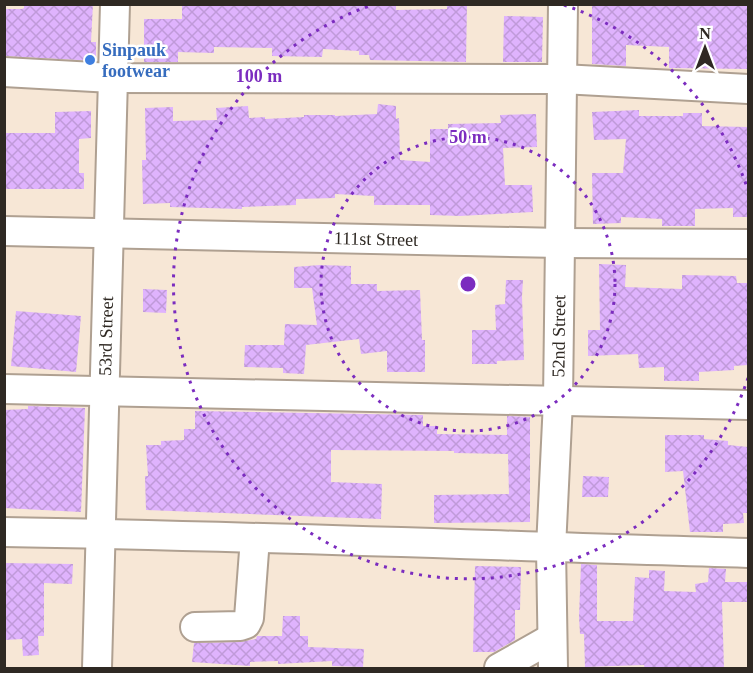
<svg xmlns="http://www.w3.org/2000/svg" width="753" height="673" font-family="Georgia,serif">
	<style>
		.building { fill: url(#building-cross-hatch) }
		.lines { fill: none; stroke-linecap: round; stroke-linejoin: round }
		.minor-casing { stroke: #afa091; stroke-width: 32 }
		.minor { stroke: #fff; stroke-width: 28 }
		.ring { fill: none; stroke: #7b2cbf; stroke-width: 3; stroke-dasharray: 3 6 }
		.shop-dot { fill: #3f7fe0; stroke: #fff; stroke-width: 2 }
		.labels { text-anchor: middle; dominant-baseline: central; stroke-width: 5; stroke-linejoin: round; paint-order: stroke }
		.shop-label { font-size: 18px; font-weight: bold; fill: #366cbe; stroke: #fff; text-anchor: start }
		.street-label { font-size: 18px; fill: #2f2923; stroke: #fff }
		.centre { fill: #7b2cbf; stroke: #fff; stroke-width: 3 }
		.ring-label { font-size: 18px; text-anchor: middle; font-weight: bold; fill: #7b2cbf; stroke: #fff; stroke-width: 5; stroke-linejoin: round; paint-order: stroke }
	</style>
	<defs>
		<pattern id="building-cross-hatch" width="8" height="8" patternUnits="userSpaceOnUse" patternTransform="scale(1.5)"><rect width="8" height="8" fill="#dfb3fd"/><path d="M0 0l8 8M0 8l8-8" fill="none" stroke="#c09ad9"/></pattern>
	</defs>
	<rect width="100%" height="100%" fill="#f7e7d6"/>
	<g class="building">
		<polygon points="24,4 93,4 91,42 96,42 96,61 5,56 6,9 22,9 24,8"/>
		<polygon points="182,4 396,4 396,10 447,9 447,4 467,4 466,62 370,60 369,55 359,55 359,51 323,49 322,57 272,56 272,48 214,47 214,53 178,52 178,62 144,62 144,19 182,19"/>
		<polygon points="592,4 748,4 748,69 669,68 669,47 626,45 626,66 592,64"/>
		<polygon points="504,16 543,17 542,62 503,62"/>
		<polygon points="378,104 396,106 396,119 399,118 400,160 430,162 430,129 448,129 448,124 501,123 500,115 536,114 537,147 503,148 505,185 532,185 533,212 460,216 430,215 430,205 374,205 374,196 335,194 335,198 296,199 296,205 242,207 242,209 170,207 170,203 143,204 142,160 146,160 145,108 173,107 173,121 217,120 216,108 248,106 249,118 265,117 265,119 304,117 304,115 335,115 335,116 377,114"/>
		<polygon points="639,110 639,116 683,116 683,113 702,113 702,126 748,127 748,217 733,217 733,208 695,209 695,226 662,226 662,219 621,217 621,223 593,224 592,173 623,173 626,139 594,140 592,112"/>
		<polygon points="91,111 91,138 79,139 79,173 84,173 84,189 4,189 4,133 55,133 55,112"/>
		<polygon points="599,264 626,265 625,287 682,289 682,275 736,276 737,283 748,283 748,365 734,366 734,370 699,372 699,381 664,381 664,367 639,368 638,354 588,356 588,330 600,330"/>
		<polygon points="320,265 351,266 351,284 377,284 377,291 420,290 422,340 425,340 425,372 387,372 387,351 361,354 359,339 306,345 304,374 283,373 283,368 244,367 245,345 284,345 285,324 317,325 312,288 294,288 294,267"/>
		<polygon points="506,280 523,280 522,296 524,360 497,361 497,364 472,364 472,330 496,330 495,305 505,304"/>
		<polygon points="143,289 167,290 166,313 143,312"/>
		<polygon points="16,311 81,316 76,372 11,366"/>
		<polygon points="28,406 85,408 81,512 4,508 4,410 28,409"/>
		<polygon points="195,411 423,415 423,426 437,426 437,434 507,435 507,416 530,417 530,522 434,523 434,495 509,494 508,454 454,453 454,451 331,450 331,482 382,484 381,519 146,510 145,476 148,476 146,445 161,445 161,441 184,440 184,429 195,429"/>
		<polygon points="665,435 704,435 704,439 728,441 728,445 748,447 748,513 743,513 744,523 723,524 723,532 690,532 683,471 665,472"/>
		<polygon points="583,476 609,477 608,497 582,497"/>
		<polygon points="4,563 73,564 72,584 44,583 44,636 38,636 39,655 23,656 22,639 5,640"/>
		<polygon points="581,564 597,565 597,621 633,621 635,577 649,578 649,570 665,571 664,591 696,592 695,584 708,582 709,568 726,569 725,582 748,582 748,602 722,602 724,669 645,669 644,665 585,667 584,634 580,634 579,617"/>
		<polygon points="475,566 521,567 520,610 515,610 515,640 494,652 473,652"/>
		<polygon points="283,616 300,616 300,636 308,636 308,647 364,649 363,667 332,666 332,661 278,664 278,661 250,662 250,666 192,662 194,643 240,642 256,639 257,636 282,636"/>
	</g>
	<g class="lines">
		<defs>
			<g id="minor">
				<polyline points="4,72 112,78 562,79 748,89"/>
				<path id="s1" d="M4 231 560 243 748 244"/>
				<polyline points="4,389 748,405"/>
				<path d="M4 532C253 536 500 546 748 553"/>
				<polyline points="195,627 240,626 246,624 249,618 255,538"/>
				<path id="s2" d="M97 668 115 4"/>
				<polyline points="499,668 552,638"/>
				<path id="s3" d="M553 668 551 548 558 401 563 4"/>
			</g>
		</defs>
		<use href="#minor" class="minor-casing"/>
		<use href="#minor" class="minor"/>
	</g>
	<g class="ring">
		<circle cx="468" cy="284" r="147"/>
		<path d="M748 378A295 295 0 1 1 372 5M564 5A295 295 0 0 1 748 190"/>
	</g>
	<circle class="shop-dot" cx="90" cy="60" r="6"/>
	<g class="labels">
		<g class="shop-label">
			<text x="102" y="50">Sinpauk<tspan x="102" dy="21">footwear</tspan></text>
		</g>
		<g class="street-label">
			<text stroke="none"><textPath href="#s1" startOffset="372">111st Street</textPath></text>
			<text stroke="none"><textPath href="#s2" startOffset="332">53rd Street</textPath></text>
			<text stroke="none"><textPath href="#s3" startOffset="332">52nd Street</textPath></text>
		</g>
	</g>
	<circle cx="468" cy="284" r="9" class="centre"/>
	<g class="ring-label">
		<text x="259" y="82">100 m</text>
		<text x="468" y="143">50 m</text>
	</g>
	<rect width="753" height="673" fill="none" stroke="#2f2923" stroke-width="12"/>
	<g transform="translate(705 48)" stroke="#ffffff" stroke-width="4.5" paint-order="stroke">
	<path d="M0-4.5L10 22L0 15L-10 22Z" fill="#2f2923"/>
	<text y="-9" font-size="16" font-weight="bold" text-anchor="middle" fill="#2f2923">N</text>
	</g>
</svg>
